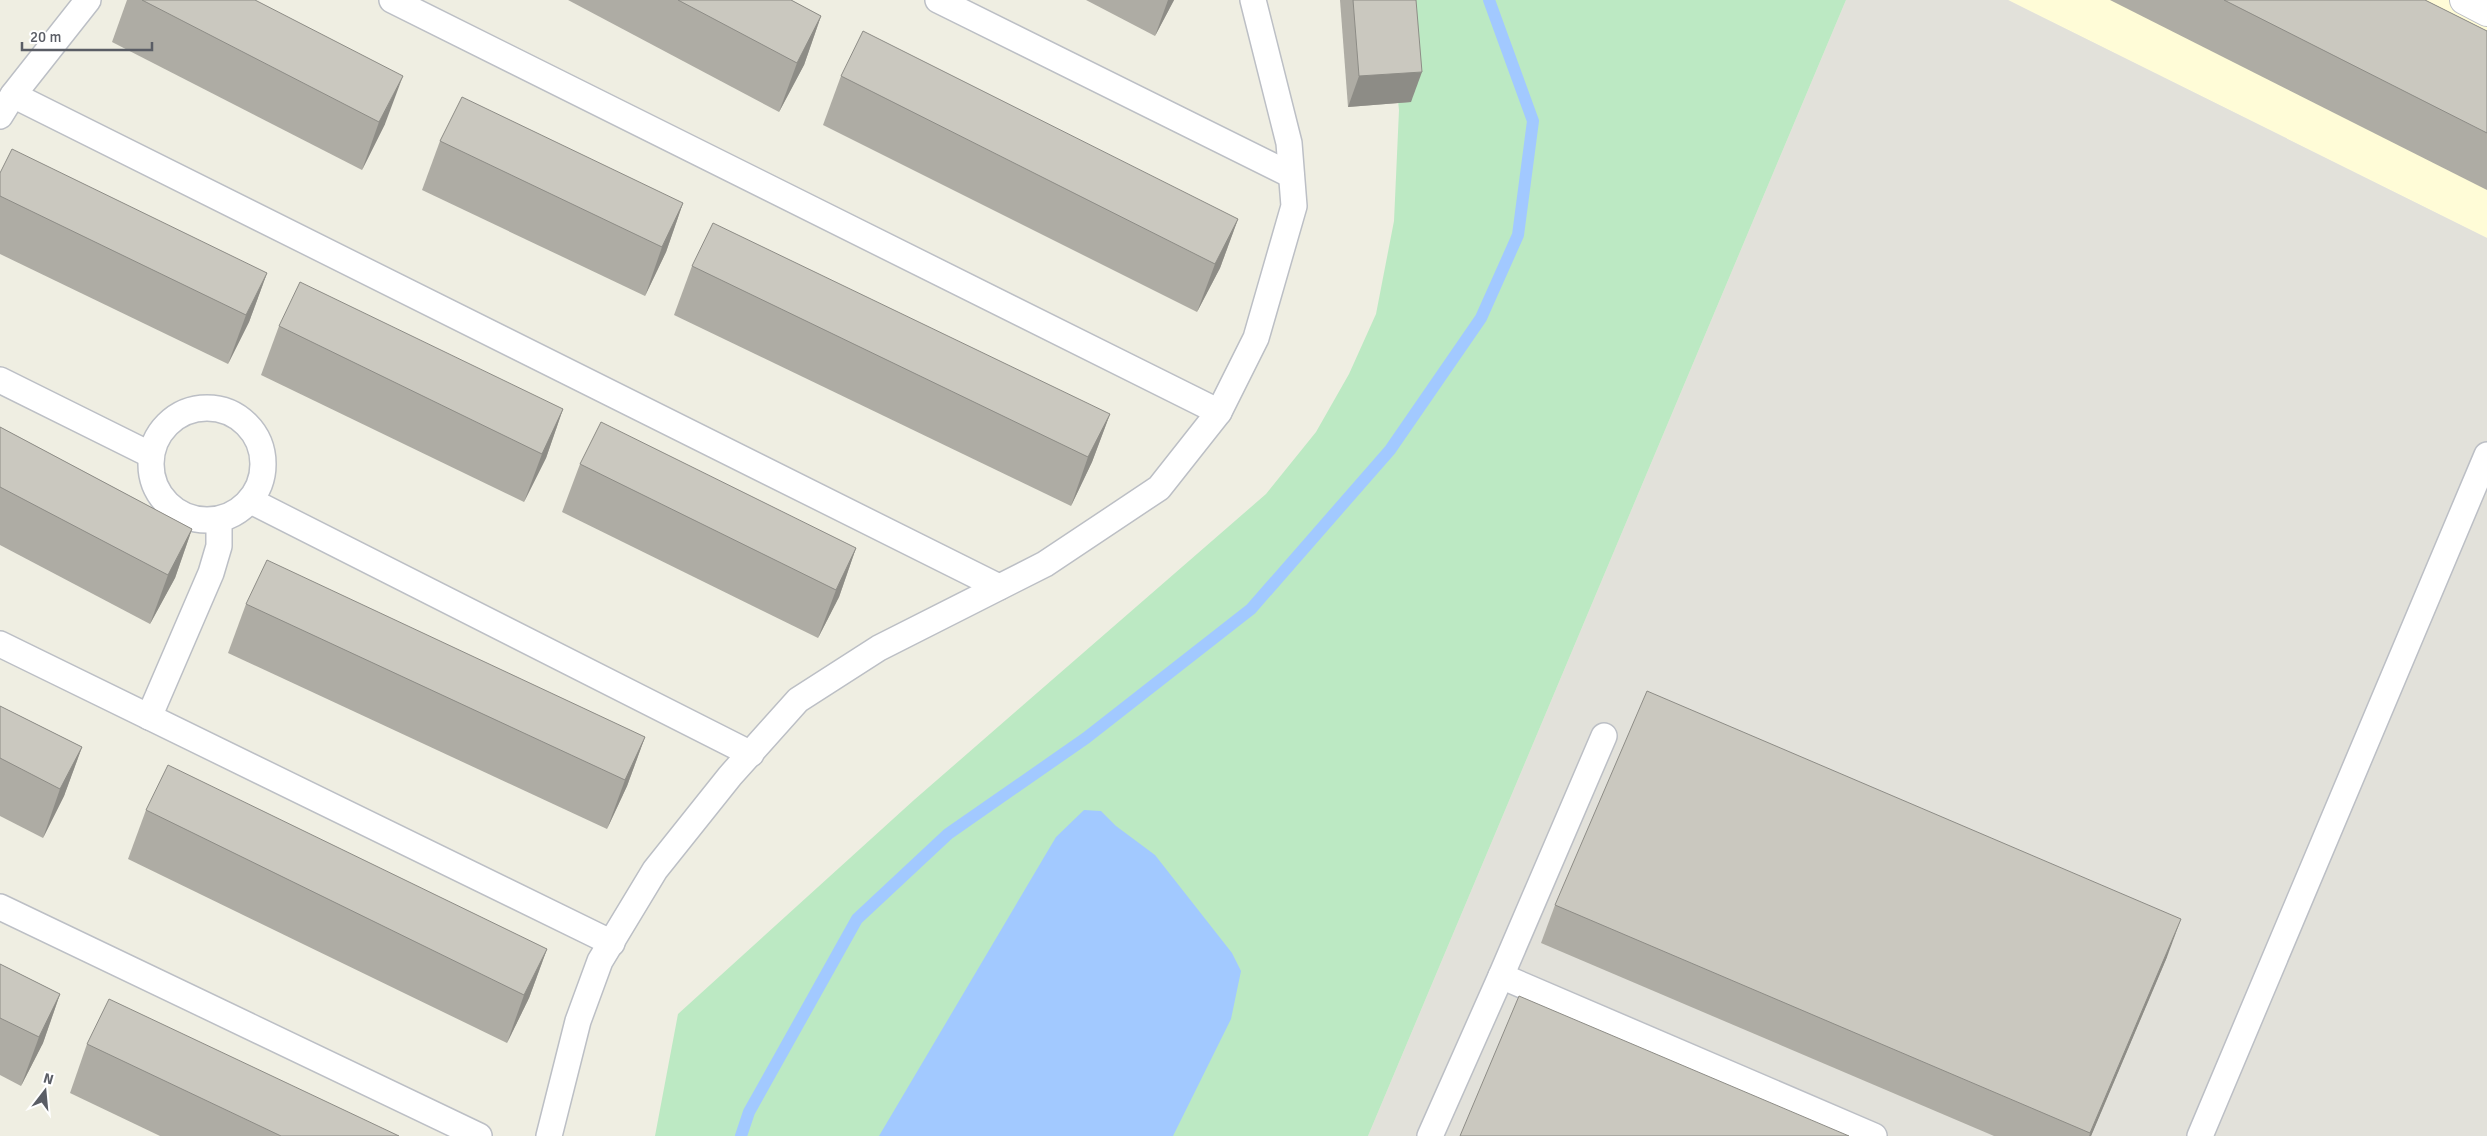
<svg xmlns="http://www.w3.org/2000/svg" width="2487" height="1136" font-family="Signika,sans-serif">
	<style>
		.commercial { fill: #fffcd7 }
		.industrial { fill: #e2e1da }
		.green { fill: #bce9c3 }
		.water { fill: #a2c9ff }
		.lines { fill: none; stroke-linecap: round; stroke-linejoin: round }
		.stream { stroke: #a2c9ff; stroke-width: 12 }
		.service-casing { stroke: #bcbfc5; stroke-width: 28 }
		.minor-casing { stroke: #bcbfc5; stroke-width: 30 }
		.service { stroke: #fff; stroke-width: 25 }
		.minor { stroke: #fff; stroke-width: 28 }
		.wall { fill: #aeaca4 }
		.shaded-wall { fill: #8d8c86 }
		.building { fill: #cac8bf; stroke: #8d8c86 }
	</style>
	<rect width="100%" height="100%" fill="#efeee2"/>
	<polygon class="commercial" points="2008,0 2487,0 2487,238"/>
	<polygon class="industrial" points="1846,0 2008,0 2487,238 2487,1136 1368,1136"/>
	<polygon class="green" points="1387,0 1846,0 1368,1136 655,1136 678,1014 914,800 1266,494 1316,432 1349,374 1376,314 1394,221 1399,110"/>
	<polygon class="water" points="1084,810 1101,811 1116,826 1155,855 1232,953 1241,971 1231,1019 1173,1136 879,1136 1056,837"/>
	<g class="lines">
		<polyline class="stream" points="741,1136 749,1112 857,919 948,834 1086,738 1251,609 1390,450 1481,318 1518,235 1533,121 1489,0"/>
		<defs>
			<g id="service">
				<polyline points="392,0 1219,412"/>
				<polyline points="938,0 1291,175"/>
				<polyline points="13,95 999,587"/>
				<polyline points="0,116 13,95 88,0"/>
				<polyline points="0,380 151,455"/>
				<circle cx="207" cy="464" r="56"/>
				<polyline points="251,501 751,754"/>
				<polyline points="0,644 612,943"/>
				<polyline points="149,717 211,573 219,546 219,520"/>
				<polyline points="0,907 479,1136"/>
				<polyline points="1501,976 1874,1136"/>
				<polyline points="549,1136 578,1021 600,961 655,870 730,776 798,700 879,648 1045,564 1159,488 1219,412 1256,338 1294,206 1289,143 1253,0"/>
				<polyline points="1430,1136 1501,976 1604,736"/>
				<polyline points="2200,1136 2487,455"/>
			</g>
			<polyline id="minor" points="2464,0 2487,12"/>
		</defs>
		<use href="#service" class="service-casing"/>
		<use href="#minor" class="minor-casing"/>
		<use href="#service" class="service"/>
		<use href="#minor" class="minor"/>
	</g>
	<g class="wall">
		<polygon points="127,0 255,0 385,124 362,170 112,42"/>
		<polygon points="568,0 791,0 821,16 804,65 779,112"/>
		<polygon points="1086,0 1174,0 1155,36"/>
		<polygon points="1340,0 1416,0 1411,102 1348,107"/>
		<polygon points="2110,0 2425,0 2487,31 2487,190"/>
		<polygon points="841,76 1238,219 1220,268 1197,312 823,125"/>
		<polygon points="440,141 683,203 666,252 645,296 422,190"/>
		<polygon points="0,173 267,273 249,322 228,364 0,254"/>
		<polygon points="692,266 1110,414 1092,462 1071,506 674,315"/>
		<polygon points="279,326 563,409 546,458 524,502 261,375"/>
		<polygon points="0,427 192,529 175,578 150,624 0,545"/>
		<polygon points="580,464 856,548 839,597 818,638 562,512"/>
		<polygon points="246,604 645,737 627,786 607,829 228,653"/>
		<polygon points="0,706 82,747 64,796 43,838 0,816"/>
		<polygon points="146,810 547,949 529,998 507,1043 128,859"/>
		<polygon points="1555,905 2167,957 2091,1136 1994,1136 1541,943"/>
		<polygon points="0,964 60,994 43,1043 21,1086 0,1075"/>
		<polygon points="87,1044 399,1136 160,1136 70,1093"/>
	</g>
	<g class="shaded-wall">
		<polygon points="1168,0 1174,0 1155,36"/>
		<polygon points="821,16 804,65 779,112 797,63"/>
		<polygon points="1422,72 1411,102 1348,107 1359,76"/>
		<polygon points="403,76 385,124 362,170 379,122"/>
		<polygon points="683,203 666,252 645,296 662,247"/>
		<polygon points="1238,219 1220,268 1197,312 1215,264"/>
		<polygon points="267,273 249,322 228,364 246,315"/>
		<polygon points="563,409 546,458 524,502 542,454"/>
		<polygon points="1110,414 1092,462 1071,506 1088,457"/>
		<polygon points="192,529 175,578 150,624 168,575"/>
		<polygon points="856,548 839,597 818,638 836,590"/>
		<polygon points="645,737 627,786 607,829 625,780"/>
		<polygon points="82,747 64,796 43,838 60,789"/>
		<polygon points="2181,919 2167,957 2091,1136 2089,1136"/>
		<polygon points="547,949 529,998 507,1043 524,995"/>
		<polygon points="60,994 43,1043 21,1086 39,1037"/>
	</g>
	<g class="building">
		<polygon points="142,0 255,0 403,76 379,122"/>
		<polygon points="678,0 791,0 821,16 797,63"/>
		<polygon points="1353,0 1416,0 1422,72 1359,76"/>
		<polygon points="2224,0 2425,0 2487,31 2487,133"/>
		<polygon points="863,31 1238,219 1215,264 841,76"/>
		<polygon points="462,97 683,203 662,247 440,141"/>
		<polygon points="12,149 267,273 246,315 0,196 0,173"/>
		<polygon points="713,223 1110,414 1088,457 692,266"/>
		<polygon points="300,282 563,409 542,454 279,326"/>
		<polygon points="601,422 856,548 836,590 580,464"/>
		<polygon points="0,427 192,529 168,575 0,487"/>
		<polygon points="267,560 645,737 625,780 246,604"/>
		<polygon points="1647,691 2181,919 2090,1133 1555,905"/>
		<polygon points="0,706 82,747 60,789 0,758"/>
		<polygon points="168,765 547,949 524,995 146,810"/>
		<polygon points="0,964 60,994 39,1037 0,1018"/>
		<polygon points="1519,996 1849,1136 1460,1136"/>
		<polygon points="109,999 399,1136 281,1136 87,1044"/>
	</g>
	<g transform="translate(45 1091) rotate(16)" stroke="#ffffff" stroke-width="4" paint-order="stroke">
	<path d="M0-4L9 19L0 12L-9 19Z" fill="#5a5d65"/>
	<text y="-8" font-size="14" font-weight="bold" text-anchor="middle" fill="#5a5d65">N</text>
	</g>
	<path d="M22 42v8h130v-8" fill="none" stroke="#5a5d65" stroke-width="2.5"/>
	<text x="30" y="42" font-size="15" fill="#5a5d65" stroke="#ffffff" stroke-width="4" paint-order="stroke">20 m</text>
</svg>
